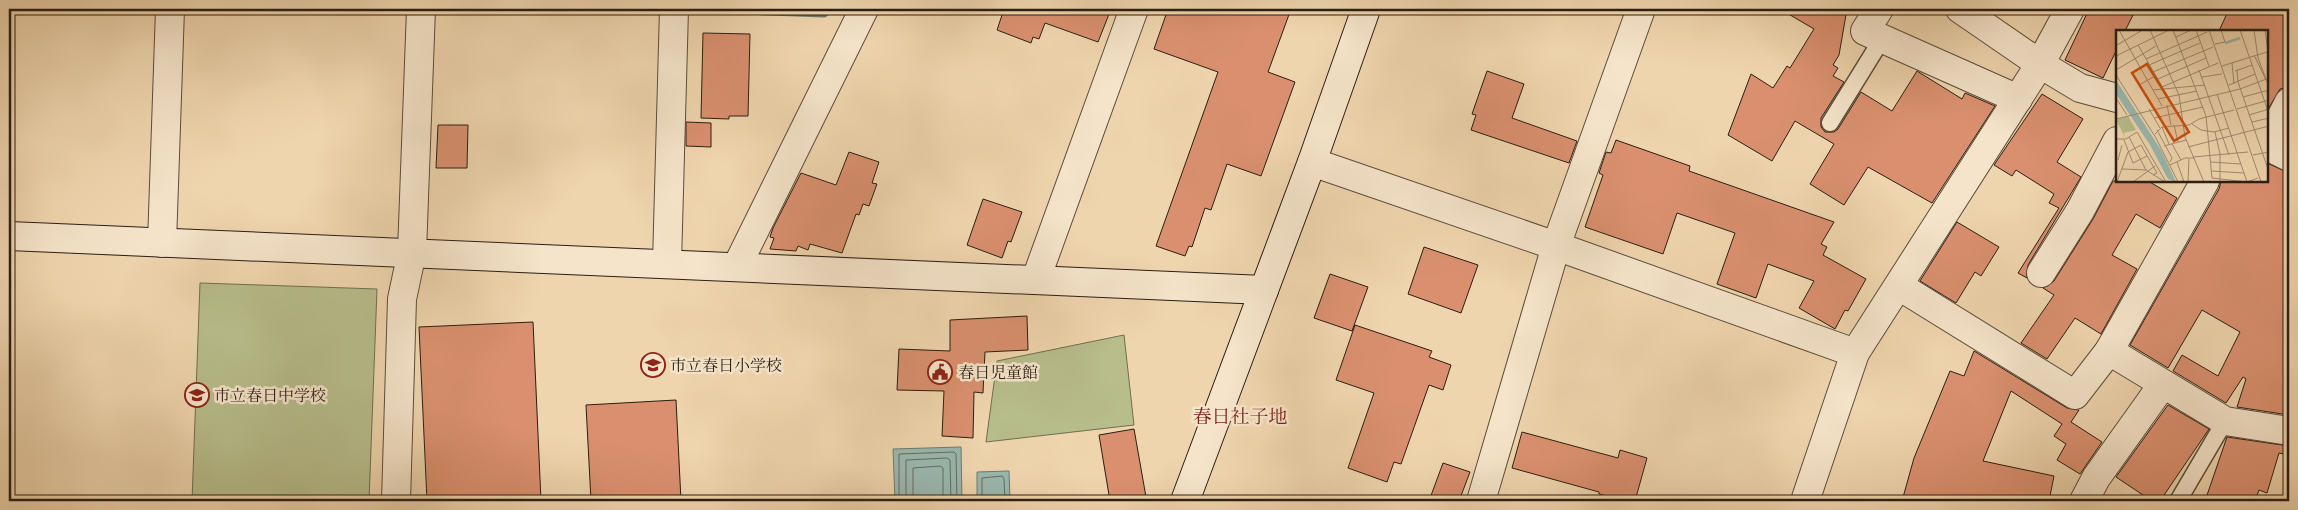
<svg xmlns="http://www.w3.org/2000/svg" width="2298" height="510" font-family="'EB Garamond','Noto Serif JP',serif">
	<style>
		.green { fill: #b7bd8b; stroke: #706e50 }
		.water { fill: #9ab8af; stroke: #6d7a71 }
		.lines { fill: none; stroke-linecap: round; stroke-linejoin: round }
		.shore { stroke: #626b62; stroke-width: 1 }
		.stream { stroke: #6d7a71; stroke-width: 9 }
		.building { fill: #da906f; stroke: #2a1e15 }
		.lane-casing { stroke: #5b4c3b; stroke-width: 19 }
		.street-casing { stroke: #5b4c3b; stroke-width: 30 }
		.secondary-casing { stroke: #2a1e15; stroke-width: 30 }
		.lane { stroke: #f5e4ca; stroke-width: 16 }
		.street { stroke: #f5e4ca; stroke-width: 28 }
		.secondary { stroke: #f5e4ca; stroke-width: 28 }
		.labels { text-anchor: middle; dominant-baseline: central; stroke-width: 5; stroke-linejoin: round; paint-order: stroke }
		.poi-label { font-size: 16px; fill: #2a1e15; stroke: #f5e4ca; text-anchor: start }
		.quarter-label { font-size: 19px; fill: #7a1f14; stroke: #f5e4ca }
		.inset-river { fill: none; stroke: #9ab8af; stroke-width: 2.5 }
		.inset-road { fill: none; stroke: #a08c71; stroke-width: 1 }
		.view { fill: #cc500d; fill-opacity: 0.15; stroke: #cc500d; stroke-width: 2.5 }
		.inset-edge { fill: none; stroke: #2a1e15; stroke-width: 2.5 }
	</style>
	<rect width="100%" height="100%" fill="#efd5ae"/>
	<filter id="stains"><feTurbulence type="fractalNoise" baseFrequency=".004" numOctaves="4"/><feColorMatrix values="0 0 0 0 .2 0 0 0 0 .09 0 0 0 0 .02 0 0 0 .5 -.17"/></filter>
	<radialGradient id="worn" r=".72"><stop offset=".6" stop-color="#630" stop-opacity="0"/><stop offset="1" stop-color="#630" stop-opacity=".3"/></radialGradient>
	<g class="green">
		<polygon points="200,283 377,289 369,501 192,501"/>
		<polygon points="1124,335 1134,425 986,442 997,361"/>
	</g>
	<g class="water">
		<polygon points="961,447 962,501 895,501 893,449"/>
		<polygon points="1009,471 1010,501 977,501 977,472"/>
	</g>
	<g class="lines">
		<g class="shore">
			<polyline points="899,501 899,454 954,452 956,454 957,501"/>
			<polyline points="906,501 906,460 947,458 950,460 951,501"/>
			<polyline points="913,501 913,468 940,466 943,468 943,501"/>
			<polyline points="982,501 982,478 1002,476 1004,479 1005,501"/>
		</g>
		<polyline class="stream" points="716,9 824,13"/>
	</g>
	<g class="building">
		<polygon points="1004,9 1111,9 1098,42 1045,23 1039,39 1033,37 1031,43 997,30"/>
		<polygon points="1168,9 1291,9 1268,72 1295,82 1261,176 1227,164 1211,210 1205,208 1192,247 1189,246 1185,256 1156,246 1218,72 1154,49"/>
		<polygon points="1780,9 1847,9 1839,55 1833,65 1838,68 1833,76 1844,82 1821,118 1821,127 1825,132 1834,132 1838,129 1861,92 1892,111 1917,71 1962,99 1965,93 1995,106 1932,203 1868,167 1844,205 1810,184 1834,144 1795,121 1772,161 1728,135 1751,74 1773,88 1787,66 1790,68 1814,29"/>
		<polygon points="2089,9 2136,9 2125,31 2117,31 2117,49 2103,78 2065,60"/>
		<polygon points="2229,9 2289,9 2289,87 2280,89 2267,111 2267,31 2219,31"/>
		<polygon points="703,33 750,34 748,116 729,116 729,119 701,118"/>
		<polygon points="1487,71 1524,84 1512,118 1577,141 1569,163 1471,130 1476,115 1472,114"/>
		<polygon points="2042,94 2083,119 2057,162 2081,177 2028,265 2027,278 2018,273 2059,208 2049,203 2054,194 2016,170 2012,176 1994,165"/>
		<polygon points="686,122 711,123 711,147 686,146"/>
		<polygon points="438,125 468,125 467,168 436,168"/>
		<polygon points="1616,140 1690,166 1689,171 1834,222 1821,244 1827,247 1823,255 1866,279 1848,311 1845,310 1835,329 1799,308 1814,281 1768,264 1756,298 1717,284 1735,233 1677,213 1663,254 1585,227 1603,175 1599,173 1606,152 1611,153"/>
		<polygon points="849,152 879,162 872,183 877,184 869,206 863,204 859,215 856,214 842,253 810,244 808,250 798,246 796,251 770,249 774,238 770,237 773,228 801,173 836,185"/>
		<polygon points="2267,163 2289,173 2289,415 2237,407 2246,379 2243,377 2226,403 2173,371 2182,355 2218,376 2240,332 2202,310 2168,368 2130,345 2219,189 2221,181 2267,181"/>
		<polygon points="2113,181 2148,181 2177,198 2160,228 2136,214 2112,255 2137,269 2101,334 2075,318 2047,359 2021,343 2054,295 2043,288 2054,281 2093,219"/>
		<polygon points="983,199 1022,212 1011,242 1008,241 1002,258 967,245"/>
		<polygon points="1957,222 1999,247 1981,276 1975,272 1956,303 1920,281"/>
		<polygon points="1424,247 1478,265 1461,313 1408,294"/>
		<polygon points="1330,274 1368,287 1352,331 1314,318"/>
		<polygon points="1027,316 1028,350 985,352 983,393 974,392 973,438 942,436 944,391 897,390 899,349 950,351 950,320"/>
		<polygon points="533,322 541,501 427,501 419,327"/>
		<polygon points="1355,325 1432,351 1429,357 1451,365 1443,390 1429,385 1401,464 1394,462 1387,482 1348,468 1374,393 1336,380"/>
		<polygon points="1974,351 2067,408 2079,410 2071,422 2102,442 2080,474 2057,460 2066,444 2054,436 2062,424 2011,391 1983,461 2054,476 2049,501 1902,501 1914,458 1950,371 1964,376"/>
		<polygon points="676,400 681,501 591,501 586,405"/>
		<polygon points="2168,405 2209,429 2160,501 2152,501 2116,477"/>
		<polygon points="1134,429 1146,497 1110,501 1099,435"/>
		<polygon points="1522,432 1618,458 1620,450 1647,458 1635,501 1623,501 1599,494 1599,492 1512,468"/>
		<polygon points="2227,437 2289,446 2289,455 2279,453 2267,493 2259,490 2255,501 2205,501"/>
		<polygon points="1443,463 1470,472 1459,501 1429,501"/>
	</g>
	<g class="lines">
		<defs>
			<g id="lane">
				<polyline points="1830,123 1882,39"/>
				<polyline points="2178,501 2225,421"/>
			</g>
			<g id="street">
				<polyline points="1879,9 1865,31 2018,99"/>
				<polyline points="1960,9 2040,64 2080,88 2117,98"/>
				<polyline points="2267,145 2289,102"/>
				<polyline points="2267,146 2289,157"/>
				<polyline points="1312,162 1556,246 1855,353"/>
				<polyline points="162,243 170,9"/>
				<polyline points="667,263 674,9"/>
				<polyline points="737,266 864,9"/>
				<polyline points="2041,273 2080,211 2117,141"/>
				<polyline points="1036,279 1134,9"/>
				<polyline points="1899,286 2075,395 2109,351 2225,421 2289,431"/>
				<polyline points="2109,351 2205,181"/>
				<polyline points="396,501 402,299 412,252 421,9"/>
				<polyline points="1481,501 1556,246 1641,9"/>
				<polyline points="1805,501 1855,353 2040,64 2070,9"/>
				<polyline points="2084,501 2096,478 2163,384"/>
			</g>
			<g id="secondary">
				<polyline points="9,236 1264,290"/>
				<polyline points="1185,501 1312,162 1366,9"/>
			</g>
		</defs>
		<use href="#lane" class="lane-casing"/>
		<use href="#street" class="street-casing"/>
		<use href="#secondary" class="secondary-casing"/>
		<use href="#lane" class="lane"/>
		<use href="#street" class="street"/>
		<use href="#secondary" class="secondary"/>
	</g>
	<defs>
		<symbol id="school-ring" viewBox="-11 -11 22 22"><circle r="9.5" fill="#f5e4ca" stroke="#8f2418" stroke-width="1.5"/><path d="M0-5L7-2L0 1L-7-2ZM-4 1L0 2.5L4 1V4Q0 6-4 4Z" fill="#8f2418"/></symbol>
		<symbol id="civic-ring" viewBox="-11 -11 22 22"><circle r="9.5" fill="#f5e4ca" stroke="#8f2418" stroke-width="1.5"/><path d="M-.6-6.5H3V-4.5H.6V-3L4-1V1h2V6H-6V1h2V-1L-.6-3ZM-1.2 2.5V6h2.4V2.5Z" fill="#8f2418"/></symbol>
	</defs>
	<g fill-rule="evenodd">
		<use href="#school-ring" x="639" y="351" width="28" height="28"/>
		<use href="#civic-ring" x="926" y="358" width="28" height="28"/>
		<use href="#school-ring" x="183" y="381" width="28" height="28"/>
	</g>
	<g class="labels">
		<g class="poi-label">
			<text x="670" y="365">市立春日小学校</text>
			<text x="958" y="372">春日児童館</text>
			<text x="214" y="395">市立春日中学校</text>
		</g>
		<g class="quarter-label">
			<text x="1240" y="416">春日社子地</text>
		</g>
	</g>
	<g transform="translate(2116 30)">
		<rect width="152" height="152" fill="#efd5ae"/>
		<path d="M12 86 20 100 8 103 10 109 0 90Z" fill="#b7bd8b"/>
		<path d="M0 50 45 120 60 152 52 149 34 115 0 64Z" fill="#9ab8af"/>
		<path class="inset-river" d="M109 13 124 8"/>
		<path class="inset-road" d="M3 0 46 76M34 0 63 65 69 107 88 152M57 0 90 86 96 148 131 152 142 148M80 0 93 36M93 0 145 152M124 0 153 84M138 0 142 28 150 49M149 0 153 28M60 7 75 0M99 14 109 12 105 0M1 15 25 1M22 15 47 58M138 25 153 56M0 26 53 0M30 29 91 2M116 33 118 54M33 35 84 13M106 36 151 22M0 40 40 16M83 40 113 125M121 40 122 52 153 142M119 41 136 35M37 42 97 17M0 45 40 108 62 152M86 47 106 44M42 49 90 28M23 55 39 46M113 55 139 44M46 57 102 33M37 60 89 55M101 64 131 152M127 67 153 60M0 68 11 85M42 69 81 61M51 75 55 95M33 79 44 98M121 79 153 70M133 85 153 79M38 88 87 77M0 89 124 59 153 48M136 92 153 88M76 94 85 100 98 102 113 98M58 95 62 112M46 97 53 114M41 100 56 128 54 132M99 102 104 124V152M39 104 46 97 73 95 83 89 118 80M13 107 30 140M0 109H10L21 102 50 152M8 110 17 133 31 126M56 114 65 130M48 116 70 110M72 117 153 96M137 125 153 122M77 127 132 122M2 130 6 115M61 132 68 152M95 132 125 134M54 135 69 128H78M6 139 30 140 49 152M95 141 128 143M72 151 73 129M1 152 12 122 25 115 41 143 37 145M17 152 39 136M70 152H88"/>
		<path class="view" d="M31 34 73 102 58 111 16 43Z"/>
		<rect width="152" height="152" class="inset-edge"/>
	</g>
	<rect width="2298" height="510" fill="none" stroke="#efd5ae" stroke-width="30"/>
	<rect x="10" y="10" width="2278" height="490" fill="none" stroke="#2a1e15" stroke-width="2.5"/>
	<rect x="15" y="15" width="2268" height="480" fill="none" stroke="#2a1e15"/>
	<rect width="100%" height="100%" filter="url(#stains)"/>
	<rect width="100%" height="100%" fill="url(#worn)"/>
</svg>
